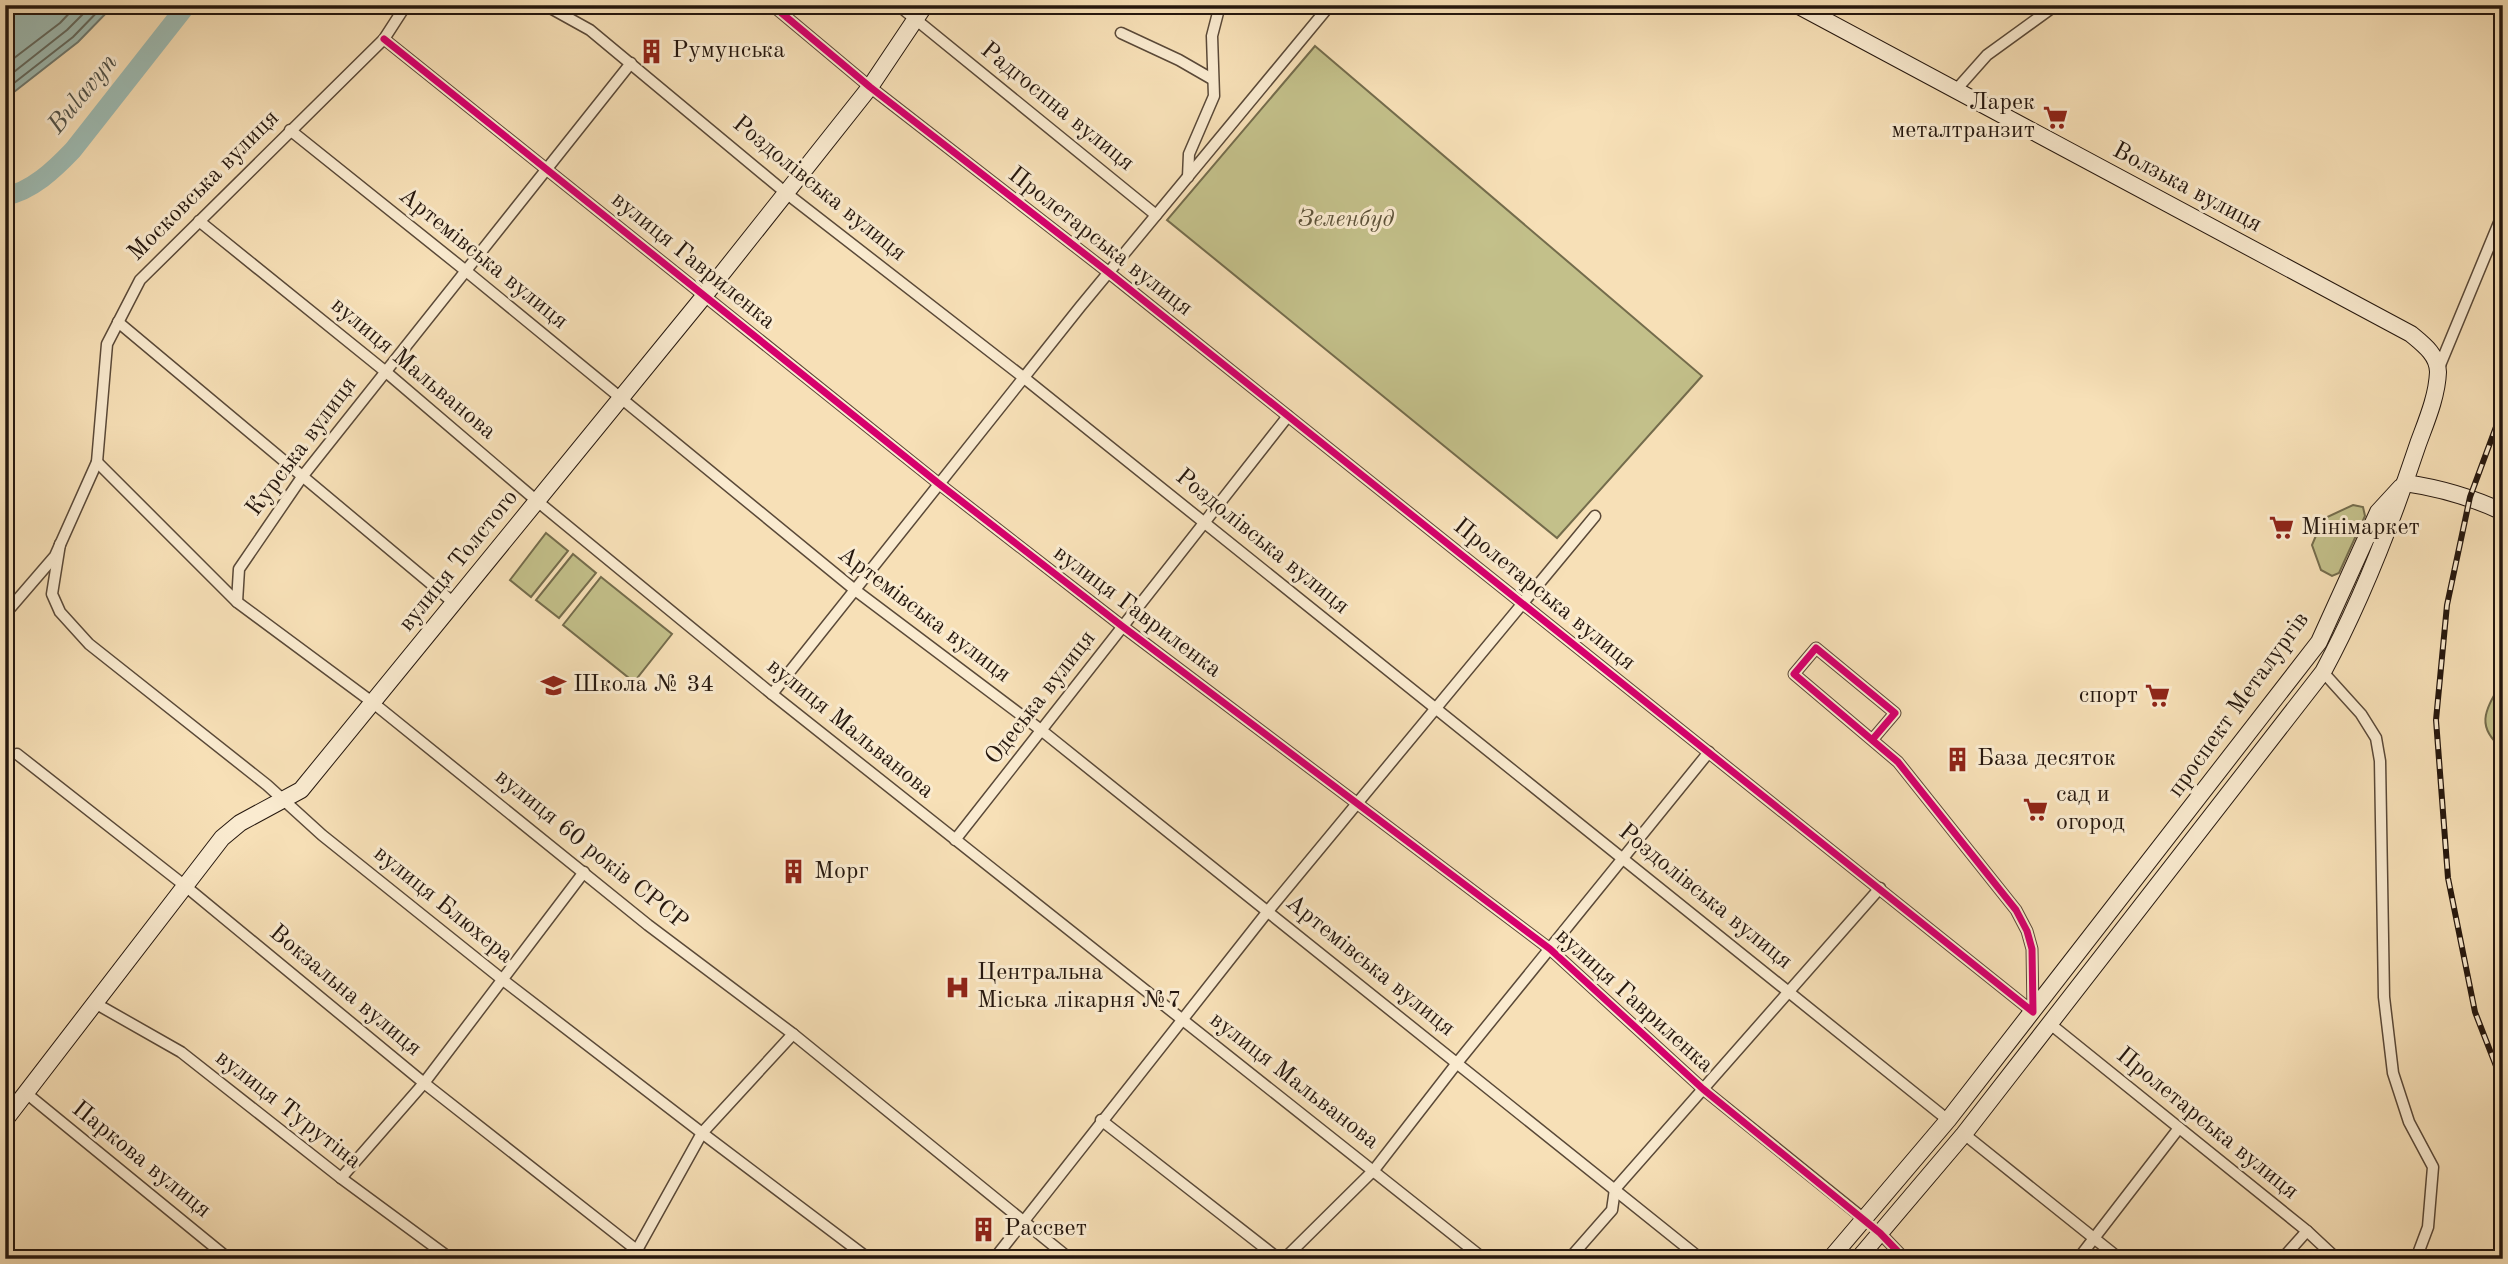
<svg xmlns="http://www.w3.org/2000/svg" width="2508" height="1264" font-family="'Old Standard TT',serif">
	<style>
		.green { fill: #c3c08a; stroke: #746c4c; stroke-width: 2 }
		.water { fill: #9ebcb4; stroke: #6e7a72; stroke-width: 2 }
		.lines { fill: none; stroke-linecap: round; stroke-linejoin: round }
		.shore { stroke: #626a61; stroke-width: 2 }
		.river { stroke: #9ebcb4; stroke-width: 19 }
		.street-casing { stroke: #5a4938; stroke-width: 13 }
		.secondary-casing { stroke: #25170e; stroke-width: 18 }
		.street { stroke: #faebd0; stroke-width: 10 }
		.secondary { stroke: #faebd0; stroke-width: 16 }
		.rail-casing { stroke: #25170e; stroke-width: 6 }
		.rail { stroke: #faebd0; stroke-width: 3.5; stroke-dasharray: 10; stroke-linecap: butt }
		.cycleway-casing { stroke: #faebd0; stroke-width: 11 }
		.cycleway { stroke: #d6006c; stroke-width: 7 }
		.labels { text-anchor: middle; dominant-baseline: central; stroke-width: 6; stroke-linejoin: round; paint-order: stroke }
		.poi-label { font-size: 24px; fill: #25170e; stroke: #faebd0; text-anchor: start }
		.street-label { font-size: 24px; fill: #25170e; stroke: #faebd0 }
		.park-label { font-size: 24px; font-style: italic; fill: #5c5239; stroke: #faebd0 }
		.water-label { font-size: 26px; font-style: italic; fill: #4f5148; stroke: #faebd0 }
	</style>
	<rect width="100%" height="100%" fill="#f7e0b7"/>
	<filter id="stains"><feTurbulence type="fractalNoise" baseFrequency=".00286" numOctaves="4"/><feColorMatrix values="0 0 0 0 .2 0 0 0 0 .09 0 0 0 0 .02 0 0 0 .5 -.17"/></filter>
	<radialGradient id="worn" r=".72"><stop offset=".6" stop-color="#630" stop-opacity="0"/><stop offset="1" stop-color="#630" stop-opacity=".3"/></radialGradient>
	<g class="green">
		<polygon points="1315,46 1702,376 1557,538 1167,220"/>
		<polygon points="2353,505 2363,507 2365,516 2339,573 2332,576 2321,570 2312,545 2323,519"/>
		<polygon points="546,533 568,551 531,597 510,580"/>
		<polygon points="573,554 596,573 559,618 536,600"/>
		<polygon points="601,577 672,634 634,682 563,625"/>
		<path d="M2503 680V749C2473 725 2487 708 2503 680Z"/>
	</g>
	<polygon class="water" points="5,5 114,5 78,42 5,99"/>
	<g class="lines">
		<g class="shore">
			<polyline points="5,65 60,23 77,5"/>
			<polyline points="5,79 67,30 92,5"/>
			<polyline points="5,90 73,37 104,5"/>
		</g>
		<path class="river" d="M5 196C31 192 55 169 73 150L187 5"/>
		<defs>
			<g id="street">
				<polyline points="545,5 590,30 786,193 1023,377 1948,1120"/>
				<polyline points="772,5 870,87 1108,272 2033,1012 2032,949 2027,931 2016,910 1898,762 1794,674 1816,648 1895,713 1872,740"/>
				<polyline points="898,5 1156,215"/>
				<polyline points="1121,33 1179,60 1212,79"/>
				<polyline points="384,39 938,483 1122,626 1550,949 1703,1089 1864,1219"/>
				<polyline points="1955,91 1987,55 2056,5"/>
				<polyline points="290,130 466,271 855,590 1041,730 1701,1259"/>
				<polyline points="1188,177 1189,154 1214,96 1212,36 1220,5"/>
				<polyline points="199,221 386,372 537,501 772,694 1484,1259"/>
				<polyline points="118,322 454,603"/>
				<polyline points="2438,370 2503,213"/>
				<polyline points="97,462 237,602 372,702 648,925 793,1034 1070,1259"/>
				<polyline points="60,544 52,594 60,612 89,644 267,785 322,835 503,980 702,1133 869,1259"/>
				<polyline points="237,602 239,569 302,477 631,63"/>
				<polyline points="5,614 55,556 97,462 107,344 140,280 384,39 406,5"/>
				<polyline points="2323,672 2361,714 2376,738 2380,761 2384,997 2393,1073 2409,1122 2433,1167 2428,1227 2416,1259"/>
				<polyline points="772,694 1080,307 1330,5"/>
				<polyline points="17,754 184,885 424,1083 648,1259"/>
				<polyline points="955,840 1288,416"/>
				<polyline points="93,1002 181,1052 341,1178 451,1259"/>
				<polyline points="2049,1023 2307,1231 2337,1259"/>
				<polyline points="26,1093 229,1259"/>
				<polyline points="1101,1120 1279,1259"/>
				<polyline points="1964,1134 2120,1259"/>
				<polyline points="341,1178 424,1083 584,872"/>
				<polyline points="1880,1233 1905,1259"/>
				<polyline points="5,1251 15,1259"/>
				<polyline points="632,1259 702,1133 793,1034"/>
				<polyline points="994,1259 1268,911 1595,516"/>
				<polyline points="1284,1259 1374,1170 1457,1063 1709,752"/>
				<polyline points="1569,1259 1612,1210 1615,1189 1880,888"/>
				<polyline points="2078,1259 2179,1128"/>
				<polyline points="2282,1259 2307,1231"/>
			</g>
			<g id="secondary">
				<path d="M1797 5 2411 334C2423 344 2438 355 2438 372 2437 397 2426 422 2418 444 2392 522 2362 600 2323 672L1964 1134 1858 1259"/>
				<path d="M2405 483C2440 488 2471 497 2503 512"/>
				<polyline points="5,1120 222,838 240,823 301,790 705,295 870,87 925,5"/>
				<polyline points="1830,1259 1948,1120 2319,642 2378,512 2401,487"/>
			</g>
		</defs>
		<use href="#street" class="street-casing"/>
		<use href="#secondary" class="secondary-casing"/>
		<use href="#street" class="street"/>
		<use href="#secondary" class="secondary"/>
		<defs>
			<polyline id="rail" points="2503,408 2470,497 2447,605 2436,720 2448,878 2475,1012 2503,1084"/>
		</defs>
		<use href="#rail" class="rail-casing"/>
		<use href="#rail" class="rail"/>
		<defs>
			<g id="cycleway">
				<polyline points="772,5 870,87 1108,272 2033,1012 2032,949 2027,931 2016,910 1898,762 1794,674 1816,648 1895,713 1872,740"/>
				<polyline points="384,39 938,483 1122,626 1550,949 1703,1089 1880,1233 1905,1259"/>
			</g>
		</defs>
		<use href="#cycleway" class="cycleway-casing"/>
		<use href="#cycleway" class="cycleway"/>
	</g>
	<defs>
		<symbol id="building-bare" viewBox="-9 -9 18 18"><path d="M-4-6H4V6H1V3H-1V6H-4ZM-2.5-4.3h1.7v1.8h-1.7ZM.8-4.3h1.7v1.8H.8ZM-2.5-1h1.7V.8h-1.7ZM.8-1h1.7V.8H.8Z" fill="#8f2418" stroke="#faebd0" stroke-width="2.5" paint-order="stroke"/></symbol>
		<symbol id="supermarket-bare" viewBox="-9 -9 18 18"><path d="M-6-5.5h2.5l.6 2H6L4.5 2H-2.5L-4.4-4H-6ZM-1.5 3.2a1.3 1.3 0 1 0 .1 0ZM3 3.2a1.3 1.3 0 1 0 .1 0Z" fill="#8f2418" stroke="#faebd0" stroke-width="2.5" paint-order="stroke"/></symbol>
		<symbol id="school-bare" viewBox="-9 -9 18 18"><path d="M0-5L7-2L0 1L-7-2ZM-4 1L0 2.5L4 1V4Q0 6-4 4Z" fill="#8f2418" stroke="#faebd0" stroke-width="2.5" paint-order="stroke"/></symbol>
		<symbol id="hospital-bare" viewBox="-9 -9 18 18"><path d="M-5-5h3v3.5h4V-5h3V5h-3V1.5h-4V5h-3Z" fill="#8f2418" stroke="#faebd0" stroke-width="2.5" paint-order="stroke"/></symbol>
	</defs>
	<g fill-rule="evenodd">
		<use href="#building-bare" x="634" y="34" width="35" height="35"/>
		<use href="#supermarket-bare" x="2038" y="100" width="35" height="35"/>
		<use href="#supermarket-bare" x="2264" y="510" width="35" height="35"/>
		<use href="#school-bare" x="536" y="668" width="35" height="35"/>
		<use href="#supermarket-bare" x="2140" y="678" width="35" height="35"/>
		<use href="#building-bare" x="1940" y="742" width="35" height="35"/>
		<use href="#supermarket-bare" x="2018" y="792" width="35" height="35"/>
		<use href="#building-bare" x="776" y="854" width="35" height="35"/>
		<use href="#hospital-bare" x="940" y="970" width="35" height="35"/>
		<use href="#building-bare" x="966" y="1212" width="35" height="35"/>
	</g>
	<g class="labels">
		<g class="poi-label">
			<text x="672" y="51">Румунська</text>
			<text x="2035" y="103" text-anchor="end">Ларек<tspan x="2035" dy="28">металтранзит</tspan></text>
			<text x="2301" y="528">Мінімаркет</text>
			<text x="573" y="685">Школа № 34</text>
			<text x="2138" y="696" text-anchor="end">спорт</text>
			<text x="1977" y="759">База десяток</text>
			<text x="2056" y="795">сад и<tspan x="2056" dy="28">огород</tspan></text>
			<text x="814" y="872">Морг</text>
			<text x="977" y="973">Центральна<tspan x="977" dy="28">Міська лікарня №7</tspan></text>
			<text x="1004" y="1229">Рассвет</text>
		</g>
		<g class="street-label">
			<text transform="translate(1057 107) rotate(39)">Радгоспна вулиця</text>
			<text transform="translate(204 186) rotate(-45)">Московська вулиця</text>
			<text transform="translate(2187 188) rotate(28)">Волзька вулиця</text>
			<text transform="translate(819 189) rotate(39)">Роздолівська вулиця</text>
			<text transform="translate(1100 242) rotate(38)">Пролетарська вулиця</text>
			<text transform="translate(483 259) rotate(39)">Артемівська вулиця</text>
			<text transform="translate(693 261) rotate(39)">вулиця Гавриленка</text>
			<text transform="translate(413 369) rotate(40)">вулиця Мальванова</text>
			<text transform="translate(302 447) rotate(-53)">Курська вулиця</text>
			<text transform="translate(1262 542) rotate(39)">Роздолівська вулиця</text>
			<text transform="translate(459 561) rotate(-51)">вулиця Толстого</text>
			<text transform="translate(1544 595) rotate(39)">Пролетарська вулиця</text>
			<text transform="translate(1137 612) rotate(37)">вулиця Гавриленка</text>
			<text transform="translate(924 615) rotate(37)">Артемівська вулиця</text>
			<text transform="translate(1041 698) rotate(-52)">Одеська вулиця</text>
			<text transform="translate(2239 705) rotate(-54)">проспект Металургів</text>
			<text transform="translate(850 729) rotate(39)">вулиця Мальванова</text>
			<text transform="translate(591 850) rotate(39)">вулиця 60 років СРСР</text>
			<text transform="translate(1705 897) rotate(39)">Роздолівська вулиця</text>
			<text transform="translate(443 905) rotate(39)">вулиця Блюхера</text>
			<text transform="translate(1370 966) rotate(39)">Артемівська вулиця</text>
			<text transform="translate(345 991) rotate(40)">Вокзальна вулиця</text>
			<text transform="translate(1634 1001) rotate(42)">вулиця Гавриленка</text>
			<text transform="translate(1294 1081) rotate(38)">вулиця Мальванова</text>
			<text transform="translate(288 1110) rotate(38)">вулиця Турутіна</text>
			<text transform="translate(2207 1124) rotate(39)">Пролетарська вулиця</text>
			<text transform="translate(141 1160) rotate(39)">Паркова вулиця</text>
		</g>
		<g class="park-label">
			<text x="1346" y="220">Зеленбуд</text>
		</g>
		<g class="water-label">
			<text transform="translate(83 94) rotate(-51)">Bulavyn</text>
		</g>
	</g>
	<rect width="2508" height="1264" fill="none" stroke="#f7e0b7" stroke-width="28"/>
	<rect x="7" y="7" width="2494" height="1250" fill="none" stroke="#25170e" stroke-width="3.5"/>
	<rect x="14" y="14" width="2480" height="1236" fill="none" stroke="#25170e" stroke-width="2"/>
	<rect width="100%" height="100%" filter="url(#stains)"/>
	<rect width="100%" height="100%" fill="url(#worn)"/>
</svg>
